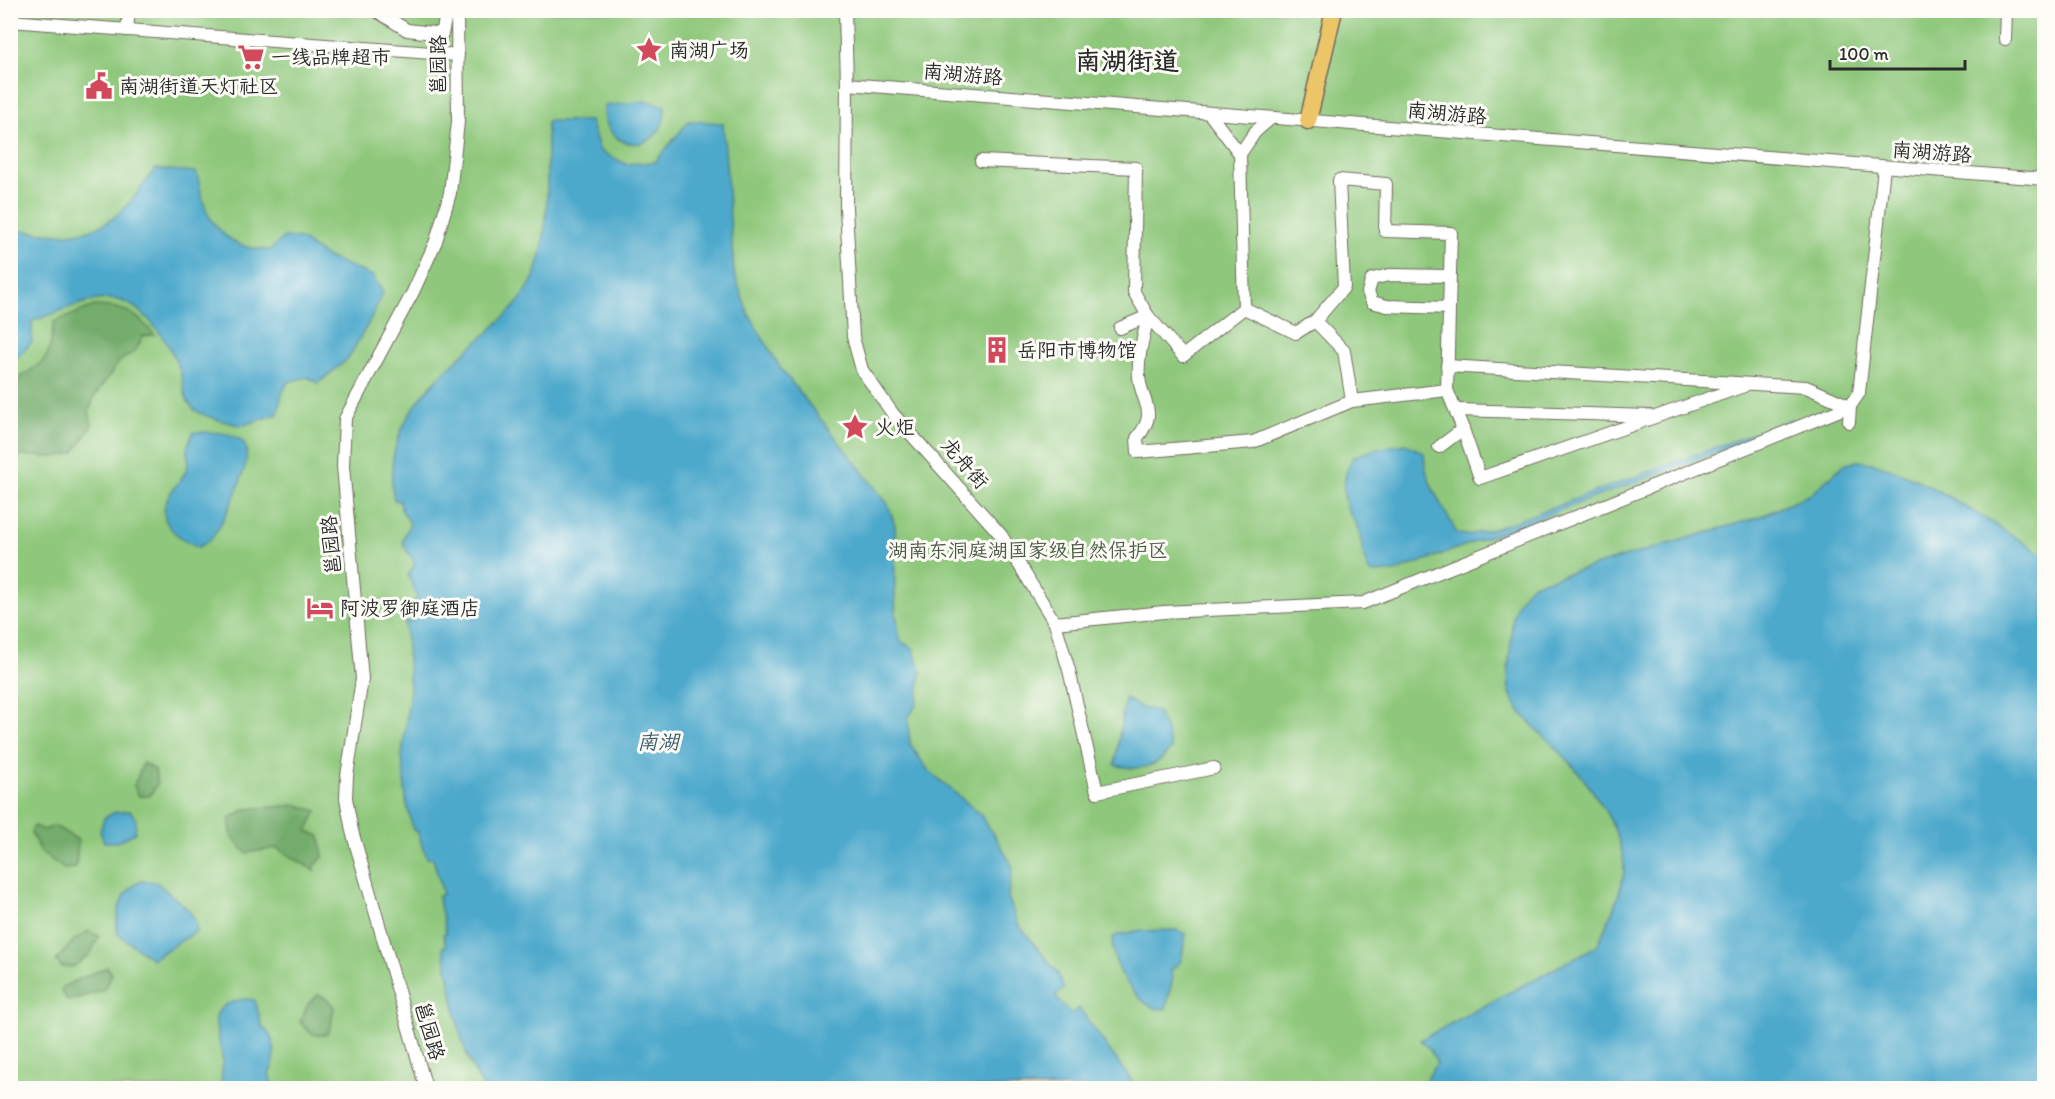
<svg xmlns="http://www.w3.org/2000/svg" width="2055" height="1099" font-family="Itim,'LXGW WenKai TC',sans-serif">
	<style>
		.green { fill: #8fc87c; stroke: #5d7a54; stroke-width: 1.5 }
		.forest { fill: #73ac6c; stroke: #4f6c4c; stroke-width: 1.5 }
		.water { fill: #4ea9cc; stroke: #3c6a7c; stroke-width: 1.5 }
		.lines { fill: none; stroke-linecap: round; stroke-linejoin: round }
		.minor-casing { stroke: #70695d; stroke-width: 14 }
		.major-casing { stroke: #70695d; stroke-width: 19 }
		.minor { stroke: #fff; stroke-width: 12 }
		.major { stroke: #edc569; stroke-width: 16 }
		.labels { text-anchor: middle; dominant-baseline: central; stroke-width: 6; stroke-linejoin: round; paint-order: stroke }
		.poi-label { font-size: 20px; fill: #2b2b2b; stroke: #fdfcf7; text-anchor: start }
		.street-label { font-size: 20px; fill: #2b2b2b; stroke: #fdfcf7 }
		.park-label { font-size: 20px; fill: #495a43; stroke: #fdfcf7 }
		.water-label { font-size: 21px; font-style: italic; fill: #395d6b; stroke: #fdfcf7 }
		.district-label { font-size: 26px; font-weight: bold; fill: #2b2b2b; stroke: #fdfcf7 }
	</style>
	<rect width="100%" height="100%" fill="#fdfcf7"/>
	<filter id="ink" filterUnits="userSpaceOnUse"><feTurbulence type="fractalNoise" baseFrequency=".0167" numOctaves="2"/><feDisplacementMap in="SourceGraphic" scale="12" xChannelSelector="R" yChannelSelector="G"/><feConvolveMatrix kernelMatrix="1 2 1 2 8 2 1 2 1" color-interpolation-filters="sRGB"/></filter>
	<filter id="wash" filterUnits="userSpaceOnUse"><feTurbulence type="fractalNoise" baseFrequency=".008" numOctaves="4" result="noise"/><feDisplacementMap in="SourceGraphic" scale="24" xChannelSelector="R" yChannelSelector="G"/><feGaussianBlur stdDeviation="1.35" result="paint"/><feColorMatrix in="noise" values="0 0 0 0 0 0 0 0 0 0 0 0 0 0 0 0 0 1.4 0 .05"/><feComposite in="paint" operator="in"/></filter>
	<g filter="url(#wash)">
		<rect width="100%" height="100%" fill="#efddbb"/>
		<polygon class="green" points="10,11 2044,11 2044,1088 11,1088"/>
		<g class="forest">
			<path d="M94 306C126 307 134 311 155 335L143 336 136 350 119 362 94 397 89 411 92 425 74 453 53 457 15 455 11 408 20 377C51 359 49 356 54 322Z"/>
			<polygon points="143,763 155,770 157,784 150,796 139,796 134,786"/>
			<polygon points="298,805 317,811 307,831 320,836 323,857 313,868 315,871 277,848 246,853 232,837 229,819 246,809"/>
			<polygon points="34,826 44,830 55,826 78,840 76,868 64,869 40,851 31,832"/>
			<polygon points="88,931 99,936 90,954 73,967 62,967 56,961 73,941"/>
			<polygon points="107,967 112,975 103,990 68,1001 61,991 64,986"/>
			<path d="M318 995 326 998 334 1007 331 1026 327 1034C313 1038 309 1032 300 1022L308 1004Z"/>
		</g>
		<g class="water">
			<path d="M646 101 665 106C667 156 602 156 604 106Z"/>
			<path d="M547 121H590L600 151 626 164 655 162 689 121 723 123 734 273 748 313 781 369 888 504 895 526C896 566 891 602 901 642L913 648 921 672 917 704 908 718 910 744 927 769 980 814 998 841 1013 867 1008 897 1018 924 1057 972 1064 989 1055 996 1071 1014 1079 1008 1137 1088H484C456 1049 454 993 443 947L446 946 443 934 446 933 438 896 443 894 433 858H427L417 831 413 830 406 800 402 756 410 689 405 622 413 621 411 611 417 597 408 575C421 559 410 559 404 546 401 538 408 530 410 523L401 509 400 501 394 500C379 426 435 378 486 334 505 317 522 302 533 279 552 239 546 166 547 121Z"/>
			<path d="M155 169 196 172C201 186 202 206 210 218 225 241 244 250 270 250L284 237 300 239 327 257 373 276 383 292 373 315 348 359 318 383 308 377 288 382 281 396 278 414C269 416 249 424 243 425 234 425 202 416 195 410 183 401 184 381 179 368 169 342 142 300 111 299 85 298 56 314 32 321V342L11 364V229C56 235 96 243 130 202 139 192 146 180 155 169Z"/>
			<path d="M1792 419 1787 426 1394 572 1370 573C1362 560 1363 546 1359 532 1357 523 1350 516 1347 507 1340 489 1345 473 1353 457L1378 448 1406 444 1424 453C1424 483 1444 507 1457 534L1468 535 1494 529Z"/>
			<path d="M194 432C207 432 238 431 245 445 254 462 222 526 211 539 208 542 202 545 199 547 177 538 154 522 169 496 175 485 186 477 188 464 189 459 187 454 187 450 188 444 191 437 194 432Z"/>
			<path d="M1858 461C1908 464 1998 528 2044 555V1088H1421L1437 1063 1430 1050 1420 1040 1597 946C1606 927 1624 889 1624 868 1623 826 1584 775 1555 747 1539 731 1519 716 1511 695 1505 681 1510 656 1511 641 1512 614 1513 602 1533 584L1759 517 1811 494 1846 463Z"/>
			<path d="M1125 698 1141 708 1157 711 1166 729 1171 748C1157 769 1138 771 1115 765Z"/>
			<polygon points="130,811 136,819 135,833 117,842 104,842 100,831 104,818 115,812"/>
			<path d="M141 881 156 882 188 909 195 920 197 931 152 959 117 933C116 911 120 892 141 881Z"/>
			<path d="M1176 930 1186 934 1181 961 1171 970 1173 977 1166 1008C1144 1018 1104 959 1114 936L1136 931Z"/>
			<path d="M244 999 255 1000 262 1027C277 1037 277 1059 269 1074L273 1088H221C221 1077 224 1062 221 1051 215 1021 207 1006 244 999Z"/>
		</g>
	</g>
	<g filter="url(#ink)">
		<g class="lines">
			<defs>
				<g id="minor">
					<polyline points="375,10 407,30 442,34 447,10"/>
					<polyline points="845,10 847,84 846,208 853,337 862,370 893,414 1001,535 1055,623 1069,670 1097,792 1214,768"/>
					<polyline points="10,21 458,55"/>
					<polyline points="127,30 129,10"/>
					<polyline points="2005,39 2006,10"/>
					<polyline points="847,84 2044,179"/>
					<polyline points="1209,113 1240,154 1255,132 1271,118"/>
					<polyline points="981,161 1136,168 1134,292 1148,316 1183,356 1244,308 1240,154"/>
					<polyline points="1449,308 1387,306 1372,302 1368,292 1372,279 1389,275 1449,276"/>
					<path d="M1148 316C1144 335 1137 358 1139 377 1142 405 1159 411 1137 438L1138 452 1253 442 1352 401 1447 390 1451 233 1385 231 1386 184 1339 180 1344 287 1315 321 1296 333 1244 308"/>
					<polyline points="1315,321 1344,351 1352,401"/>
					<polyline points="1120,328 1148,316"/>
					<polyline points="1447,366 1806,387 1850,406 1849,422"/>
					<polyline points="1457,410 1650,416"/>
					<polyline points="1463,429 1480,478 1744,386"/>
					<polyline points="1439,447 1463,429 1447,390"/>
					<polyline points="1055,623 1164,612 1363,603 1850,406 1859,393 1884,168"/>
					<polyline points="426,1088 352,831 346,798 347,776 362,679 343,466 345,419 413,292 436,241 450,193 458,122 457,10"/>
				</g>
				<polyline id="major" points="1308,121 1334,10"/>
			</defs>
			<use href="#minor" class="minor-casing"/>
			<use href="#major" class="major-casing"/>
			<use href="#minor" class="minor"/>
			<use href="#major" class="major"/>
		</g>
	</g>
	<defs>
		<symbol id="sight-bare" viewBox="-9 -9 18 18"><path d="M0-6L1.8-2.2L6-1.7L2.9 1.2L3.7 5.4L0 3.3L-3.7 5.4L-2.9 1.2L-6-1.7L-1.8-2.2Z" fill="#d1495b" stroke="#fdfcf7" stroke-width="2.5" paint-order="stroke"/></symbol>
		<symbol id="supermarket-bare" viewBox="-9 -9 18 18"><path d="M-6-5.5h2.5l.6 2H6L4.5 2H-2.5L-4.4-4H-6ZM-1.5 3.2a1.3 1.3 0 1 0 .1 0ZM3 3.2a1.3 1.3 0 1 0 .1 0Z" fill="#d1495b" stroke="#fdfcf7" stroke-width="2.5" paint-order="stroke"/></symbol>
		<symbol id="civic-bare" viewBox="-9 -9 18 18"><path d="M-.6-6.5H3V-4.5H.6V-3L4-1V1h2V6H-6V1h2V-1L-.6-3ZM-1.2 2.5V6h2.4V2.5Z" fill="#d1495b" stroke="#fdfcf7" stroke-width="2.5" paint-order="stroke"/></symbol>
		<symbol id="building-bare" viewBox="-9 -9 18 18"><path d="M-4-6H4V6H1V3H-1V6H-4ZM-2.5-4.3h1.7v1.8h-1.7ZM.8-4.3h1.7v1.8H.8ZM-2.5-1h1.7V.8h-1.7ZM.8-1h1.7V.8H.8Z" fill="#d1495b" stroke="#fdfcf7" stroke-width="2.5" paint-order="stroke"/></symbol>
		<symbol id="hotel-bare" viewBox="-9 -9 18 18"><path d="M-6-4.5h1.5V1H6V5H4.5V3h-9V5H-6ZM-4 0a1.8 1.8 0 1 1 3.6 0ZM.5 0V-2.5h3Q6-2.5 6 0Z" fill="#d1495b" stroke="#fdfcf7" stroke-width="2.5" paint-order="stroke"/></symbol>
	</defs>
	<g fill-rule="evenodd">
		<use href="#sight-bare" x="630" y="31" width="38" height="38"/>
		<use href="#supermarket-bare" x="232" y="38" width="38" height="38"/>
		<use href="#civic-bare" x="80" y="67" width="38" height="38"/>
		<use href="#building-bare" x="978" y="331" width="38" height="38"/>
		<use href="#sight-bare" x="836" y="408" width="38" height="38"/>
		<use href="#hotel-bare" x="301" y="589" width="38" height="38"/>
	</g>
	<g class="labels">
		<g class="poi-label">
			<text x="669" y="50">南湖广场</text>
			<text x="271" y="57">一线品牌超市</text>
			<text x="119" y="86">南湖街道天灯社区</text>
			<text x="1017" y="350">岳阳市博物馆</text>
			<text x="875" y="427">火炬</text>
			<text x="340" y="608">阿波罗御庭酒店</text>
		</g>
		<g class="street-label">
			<text transform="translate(438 65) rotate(-90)">邕园路</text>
			<text transform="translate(963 74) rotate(5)">南湖游路</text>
			<text transform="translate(1447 113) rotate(5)">南湖游路</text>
			<text transform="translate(1932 152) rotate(4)">南湖游路</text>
			<text transform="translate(965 463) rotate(49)">龙舟街</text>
			<text transform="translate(331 545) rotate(-95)">邕园路</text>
			<text transform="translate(430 1031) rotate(74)">邕园路</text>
		</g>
		<g class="park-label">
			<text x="1028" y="550">湖南东洞庭湖国家级自然保护区</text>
		</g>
		<g class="water-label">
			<text x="658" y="741">南湖</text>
		</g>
		<g class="district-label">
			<text x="1127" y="61">南湖街道</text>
		</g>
	</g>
	<rect width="2055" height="1099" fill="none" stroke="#fdfcf7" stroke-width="36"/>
	<path d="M1830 60v9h135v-9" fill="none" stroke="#2b2b2b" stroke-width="3"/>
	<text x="1839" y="60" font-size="18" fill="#2b2b2b" stroke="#fdfcf7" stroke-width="4.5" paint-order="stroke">100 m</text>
</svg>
